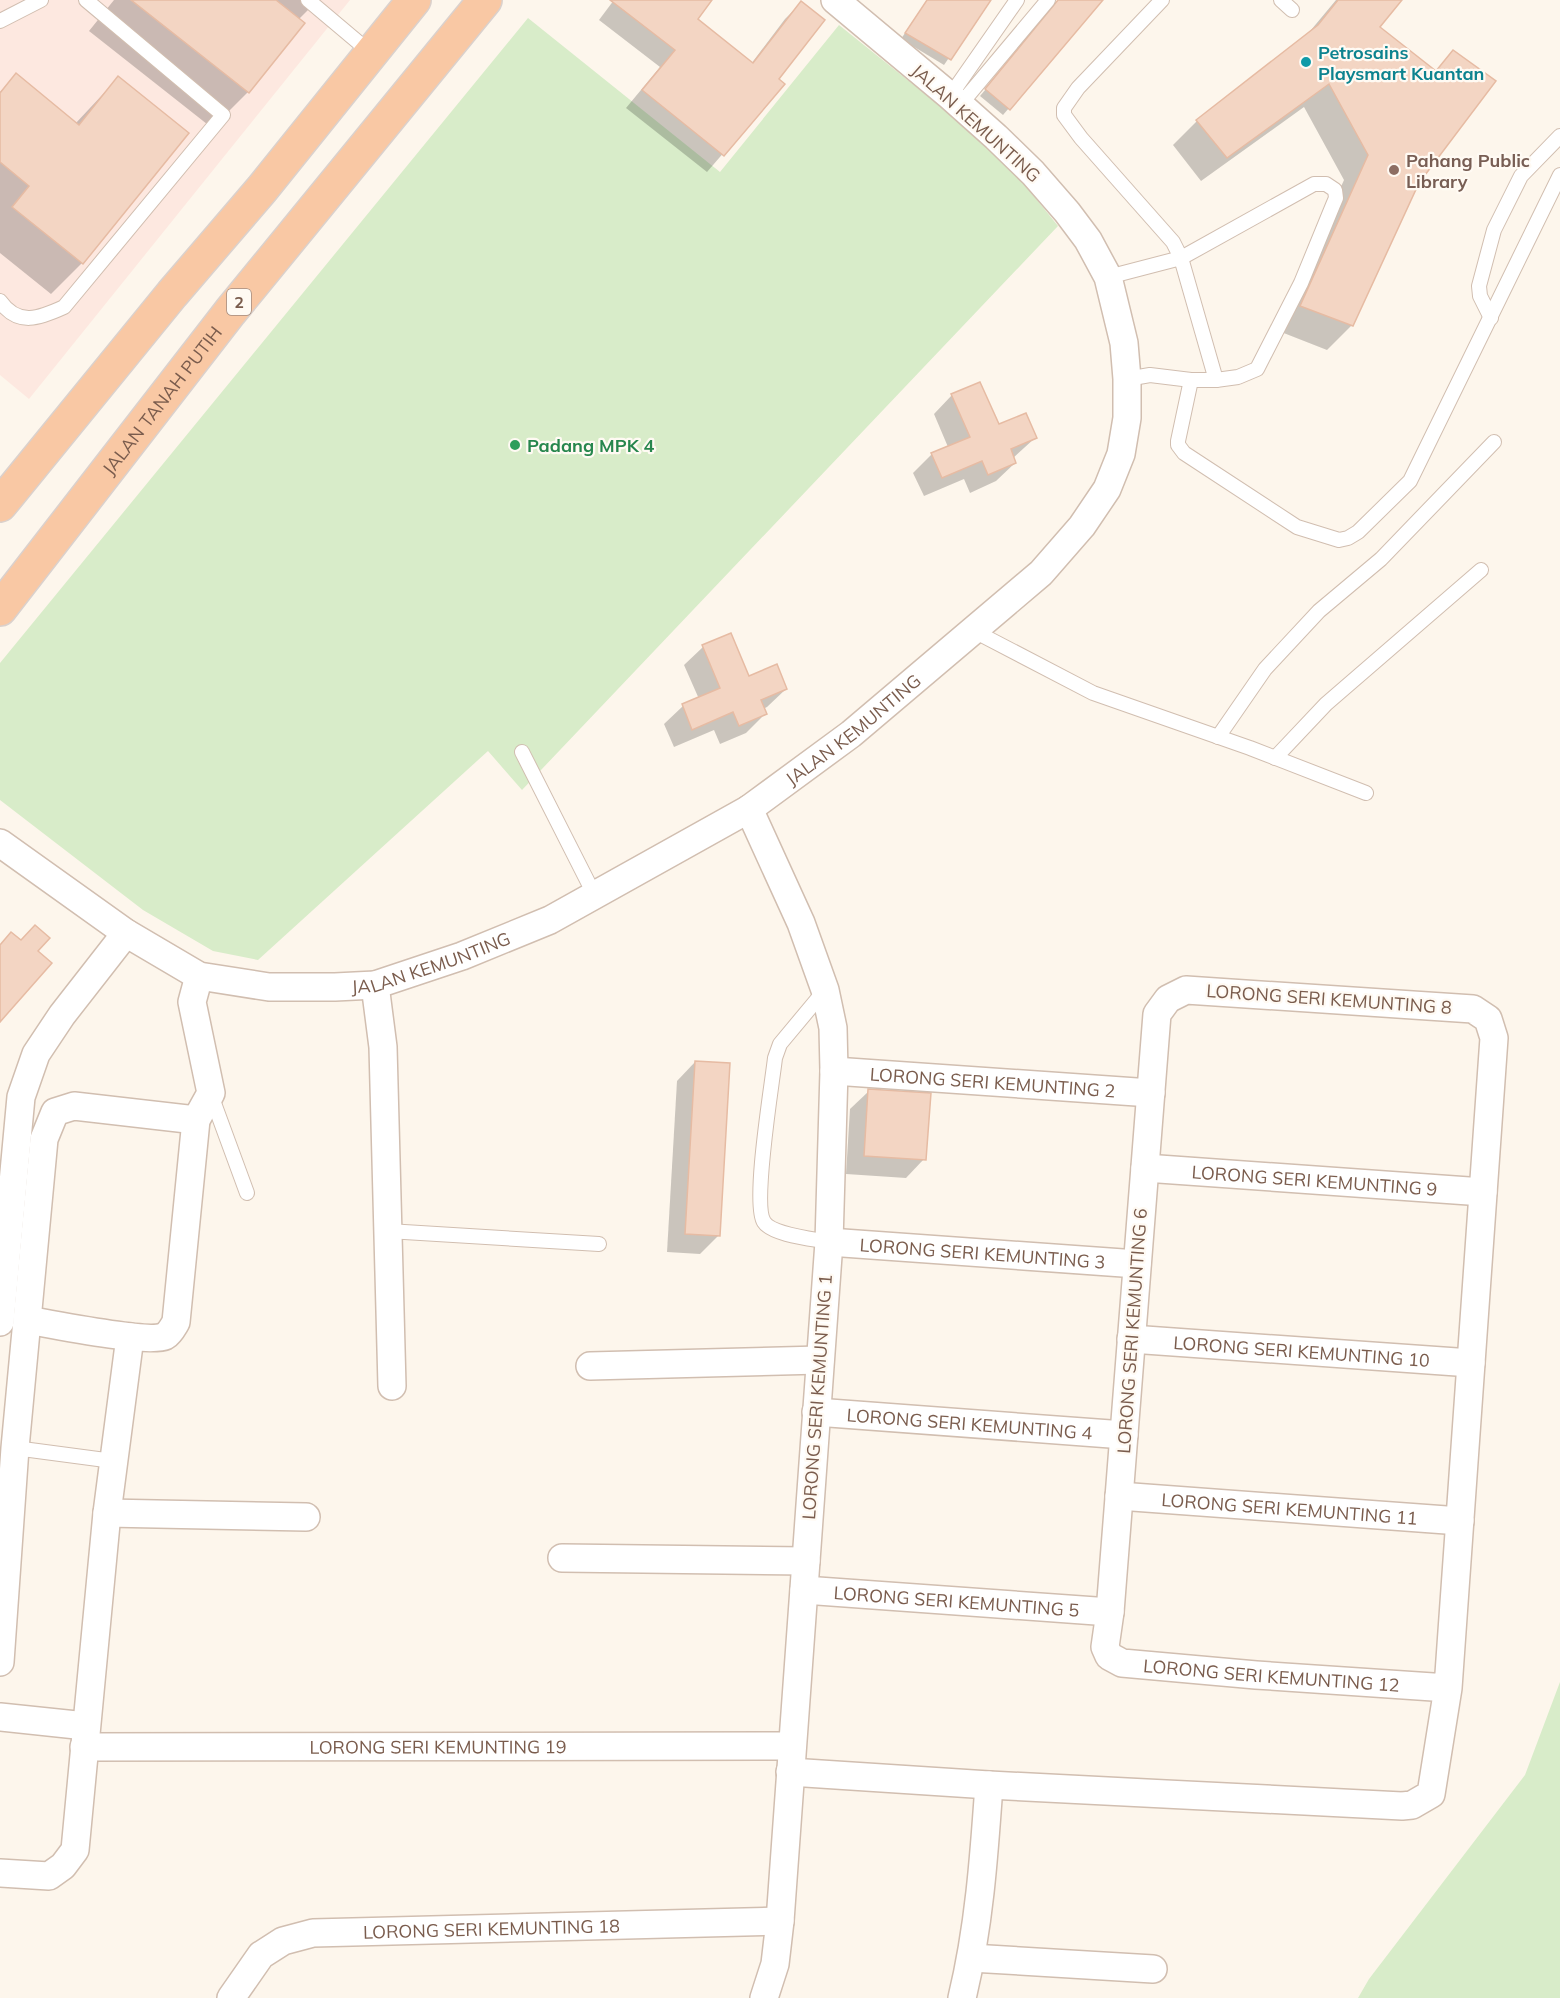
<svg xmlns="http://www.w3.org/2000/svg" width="1560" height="1998" font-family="Mulish,sans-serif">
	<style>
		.commercial { fill: #fde8e0 }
		.green { fill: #d8ecc9 }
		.shadow { fill: #0003 }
		.building { fill: #f3d5c3; stroke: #e6bba3; stroke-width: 1.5 }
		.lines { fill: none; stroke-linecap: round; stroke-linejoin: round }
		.service-casing { stroke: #d1beb0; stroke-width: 16 }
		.minor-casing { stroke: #d1beb0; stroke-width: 30 }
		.trunk-casing { stroke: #dad1cd; stroke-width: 36 }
		.service { stroke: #fff; stroke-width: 14 }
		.minor { stroke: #fff; stroke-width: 27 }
		.trunk { stroke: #f9c8a4; stroke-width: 33 }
		.culture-dot { fill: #0f9aa8; stroke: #fffaf3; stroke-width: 2 }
		.education-dot { fill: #8d6e63; stroke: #fffaf3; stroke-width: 2 }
		.leisure-dot { fill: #2e9e5b; stroke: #fffaf3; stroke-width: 2 }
		.labels { text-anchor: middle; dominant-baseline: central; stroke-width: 4.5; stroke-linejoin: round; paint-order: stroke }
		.shield { fill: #fffaf3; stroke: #a28b7f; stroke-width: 1.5 }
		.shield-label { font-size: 16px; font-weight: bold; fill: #7a5c4d }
		.culture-label { font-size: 18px; font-weight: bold; fill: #0d838f; stroke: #fffaf3; text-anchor: start }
		.street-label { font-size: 18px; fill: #7a5c4d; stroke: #fffaf3 }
		.education-label { font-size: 18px; font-weight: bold; fill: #785e54; stroke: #fffaf3; text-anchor: start }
		.leisure-label { font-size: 18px; font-weight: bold; fill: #27864d; stroke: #fffaf3; text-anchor: start }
	</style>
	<rect width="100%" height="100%" fill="#fdf6ec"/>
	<polygon class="commercial" points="0,0 350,0 29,399 0,375"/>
	<g class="green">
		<polygon points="528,18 720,172 839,25 1001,155 1058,226 522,790 488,751 258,960 213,951 143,910 0,800 0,663"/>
		<polygon points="1560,1682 1560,1998 1358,1998 1369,1979 1525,1775"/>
	</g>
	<g class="shadow">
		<polygon points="114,0 318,0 298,20 248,92 212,128 89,31"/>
		<polygon points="614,0 696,0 696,19 751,64 785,19 801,3 777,79 751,121 707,172 626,108 660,67 599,20"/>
		<polygon points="927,0 989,0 944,65 901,39"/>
		<polygon points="1061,0 1101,0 1003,115 980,96"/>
		<polygon points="1336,0 1401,0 1378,28 1434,72 1453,52 1417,182 1351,326 1327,350 1276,330 1344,180 1304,107 1201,181 1173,145 1197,121 1306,36"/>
		<polygon points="16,75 75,124 118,78 82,263 51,294 0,253 0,92"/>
		<polygon points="952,395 998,426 1035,438 1013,458 1015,463 996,481 970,493 964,479 924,496 913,473 932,454 948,447 934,414"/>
		<polygon points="703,647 748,678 786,689 767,707 763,709 765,714 746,733 720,744 714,730 674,747 664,724 683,706 699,699 684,665"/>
		<polygon points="695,1062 719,1235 700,1254 667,1252 677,1081"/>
		<polygon points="869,1091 924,1159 906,1178 846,1174 850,1109"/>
	</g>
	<g class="building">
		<polygon points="131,0 276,0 305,23 249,93"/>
		<polygon points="610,0 712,0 698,19 753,63 801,1 825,20 779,79 785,84 724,156 642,90 675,50"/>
		<polygon points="927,0 991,0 951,60 905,33"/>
		<polygon points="1058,0 1103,0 1010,110 985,89"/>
		<polygon points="1338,0 1402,0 1380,27 1436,71 1453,50 1496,81 1419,183 1353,326 1300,306 1368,155 1329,84 1227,158 1196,120 1318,25"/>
		<polygon points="16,73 79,125 118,76 189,133 83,264 12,207 29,186 0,162 0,93"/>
		<polygon points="980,382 999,424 1026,413 1037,438 1011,449 1016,463 988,475 982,461 942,478 931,453 970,437 951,394"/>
		<polygon points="731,633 749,676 777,664 787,689 761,700 767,714 739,726 733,712 692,730 682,704 720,688 702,645"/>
		<polygon points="35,925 50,938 38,951 52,963 0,1022 0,945 11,932 21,940"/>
		<polygon points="695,1061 730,1063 720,1236 685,1234"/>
		<polygon points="868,1089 931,1093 926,1160 864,1156"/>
	</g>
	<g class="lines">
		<defs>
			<g id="service">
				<polyline points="308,0 371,53"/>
				<polyline points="1162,0 1078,88 1064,108 1064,115 1081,138 1173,242 1181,258 1216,380"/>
				<polyline points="1281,0 1292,10"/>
				<polyline points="0,21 41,0"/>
				<polyline points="950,96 1017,0"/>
				<polyline points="960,105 1048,0"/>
				<polyline points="1108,277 1181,258 1314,184 1326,184 1335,190 1336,198 1333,205 1301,283 1257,369 1238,377 1216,380 1191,380 1150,375 1127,379"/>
				<path d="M0 301C18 327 40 318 64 307L223 115 86 0"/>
				<polyline points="1491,318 1480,296 1479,286 1494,230 1521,176 1560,136"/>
				<polyline points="1191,380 1178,441 1178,445 1184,453 1297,527 1339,540 1348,538 1358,532 1410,481 1560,175"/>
				<polyline points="974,631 1093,693 1250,748 1366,793"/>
				<polyline points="1218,737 1265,669 1319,611 1381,559 1494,442"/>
				<polyline points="522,752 595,896"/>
				<polyline points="1275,758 1326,704 1481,570"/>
				<path d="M825 990 780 1044 775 1058C772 1085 752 1204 764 1222 772 1235 814 1239 829 1242"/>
				<polyline points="211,1095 247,1193"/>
				<polyline points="388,1231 599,1244"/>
				<polyline points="15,1448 113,1461"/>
			</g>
			<g id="minor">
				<polyline points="749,809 801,923 825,990 833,1028 834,1071 829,1242 780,1921 775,1964 764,1998"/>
				<path id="s1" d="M0 843 126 933 199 976 269 987H335L375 985 462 956 550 920 749 809 851 734 1041 573 1082 526 1107 489 1121 454 1127 418V379L1124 343 1108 277 1088 240 1067 212 1033 173 996 137 950 96 835 0"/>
				<polyline points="375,985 383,1047 392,1386"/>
				<path id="s2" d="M834 1071 1151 1093"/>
				<path id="s3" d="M1145 1168 1483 1192"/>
				<path id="s4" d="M829 1242 1137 1264"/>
				<path d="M27 1320C50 1324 149 1344 165 1336 170 1333 173 1327 176 1322L196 1120 211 1093 192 1002 199 976"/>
				<polyline points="0,1322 21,1097 36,1054 62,1015 126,933"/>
				<path id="s5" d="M1131 1339 1471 1363"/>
				<polyline points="590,1366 820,1360"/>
				<path id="s6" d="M816 1412 1124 1435"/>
				<path id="s7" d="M1119 1496 1460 1521"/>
				<polyline points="107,1513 306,1517"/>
				<polyline points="562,1558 806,1561"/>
				<path id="s8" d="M804 1590 1110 1612"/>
				<polyline points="0,1662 15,1448 44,1139 55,1112 74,1106 196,1120"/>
				<polyline points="0,1717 86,1726"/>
				<path id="s9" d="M84 1747 792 1746"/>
				<path id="s10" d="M790 1772 989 1785 1402 1806 1412 1805 1431 1794 1448 1688 1494 1038 1488 1019 1473 1009 1186 990 1168 999 1157 1014 1110 1612 1105 1647 1109 1656 1122 1663 1256 1675 1448 1688"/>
				<polyline points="0,1873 49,1876 63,1866 75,1850 107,1513 130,1337"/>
				<polyline points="971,1958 1153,1969"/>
				<path id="s11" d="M231 1998 261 1955 283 1941 313 1933 780 1921"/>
				<path d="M962 1998C979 1928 984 1857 989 1785"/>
			</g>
			<g id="trunk">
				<polyline points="0,505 172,294 262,189 414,0"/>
				<path id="s12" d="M0 609 230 312 485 0"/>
			</g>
		</defs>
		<use href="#service" class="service-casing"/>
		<use href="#minor" class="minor-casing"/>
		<use href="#trunk" class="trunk-casing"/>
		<use href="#service" class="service"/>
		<use href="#minor" class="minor"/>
		<use href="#trunk" class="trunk"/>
	</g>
	<circle class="culture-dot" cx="1306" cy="62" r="6"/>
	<circle class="education-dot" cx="1394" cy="170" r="6"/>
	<circle class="leisure-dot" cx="515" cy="445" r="6"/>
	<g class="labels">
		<rect class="shield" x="227" y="289" width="24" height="26" rx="4.5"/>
		<g class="shield-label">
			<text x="239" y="302">2</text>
		</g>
		<g class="culture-label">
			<text x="1318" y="52">Petrosains<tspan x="1318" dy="21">Playsmart Kuantan</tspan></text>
		</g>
		<g class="street-label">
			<text transform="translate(976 123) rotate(42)">JALAN KEMUNTING</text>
			<text stroke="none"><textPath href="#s12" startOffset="264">JALAN TANAH PUTIH</textPath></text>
			<text stroke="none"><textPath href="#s1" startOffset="962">JALAN KEMUNTING</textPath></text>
			<text stroke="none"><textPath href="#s1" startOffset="476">JALAN KEMUNTING</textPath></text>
			<text transform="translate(1329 999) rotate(4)">LORONG SERI KEMUNTING 8</text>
			<text stroke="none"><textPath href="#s2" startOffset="159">LORONG SERI KEMUNTING 2</textPath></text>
			<text stroke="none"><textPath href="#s3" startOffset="170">LORONG SERI KEMUNTING 9</textPath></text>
			<text stroke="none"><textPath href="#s4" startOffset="154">LORONG SERI KEMUNTING 3</textPath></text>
			<text transform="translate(1132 1331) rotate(-86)">LORONG SERI KEMUNTING 6</text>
			<text stroke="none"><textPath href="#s5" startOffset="171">LORONG SERI KEMUNTING 10</textPath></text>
			<text transform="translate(817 1397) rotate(-86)">LORONG SERI KEMUNTING 1</text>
			<text stroke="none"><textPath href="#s6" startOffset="154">LORONG SERI KEMUNTING 4</textPath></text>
			<text stroke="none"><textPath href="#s7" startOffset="171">LORONG SERI KEMUNTING 11</textPath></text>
			<text stroke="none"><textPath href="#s8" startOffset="153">LORONG SERI KEMUNTING 5</textPath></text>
			<text stroke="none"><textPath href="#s10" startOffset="2578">LORONG SERI KEMUNTING 12</textPath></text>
			<text stroke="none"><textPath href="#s9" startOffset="354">LORONG SERI KEMUNTING 19</textPath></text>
			<text stroke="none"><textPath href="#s11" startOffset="288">LORONG SERI KEMUNTING 18</textPath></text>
		</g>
		<g class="education-label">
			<text x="1406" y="160">Pahang Public<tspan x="1406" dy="21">Library</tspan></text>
		</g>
		<g class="leisure-label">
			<text x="527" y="445">Padang MPK 4</text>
		</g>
	</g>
</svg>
